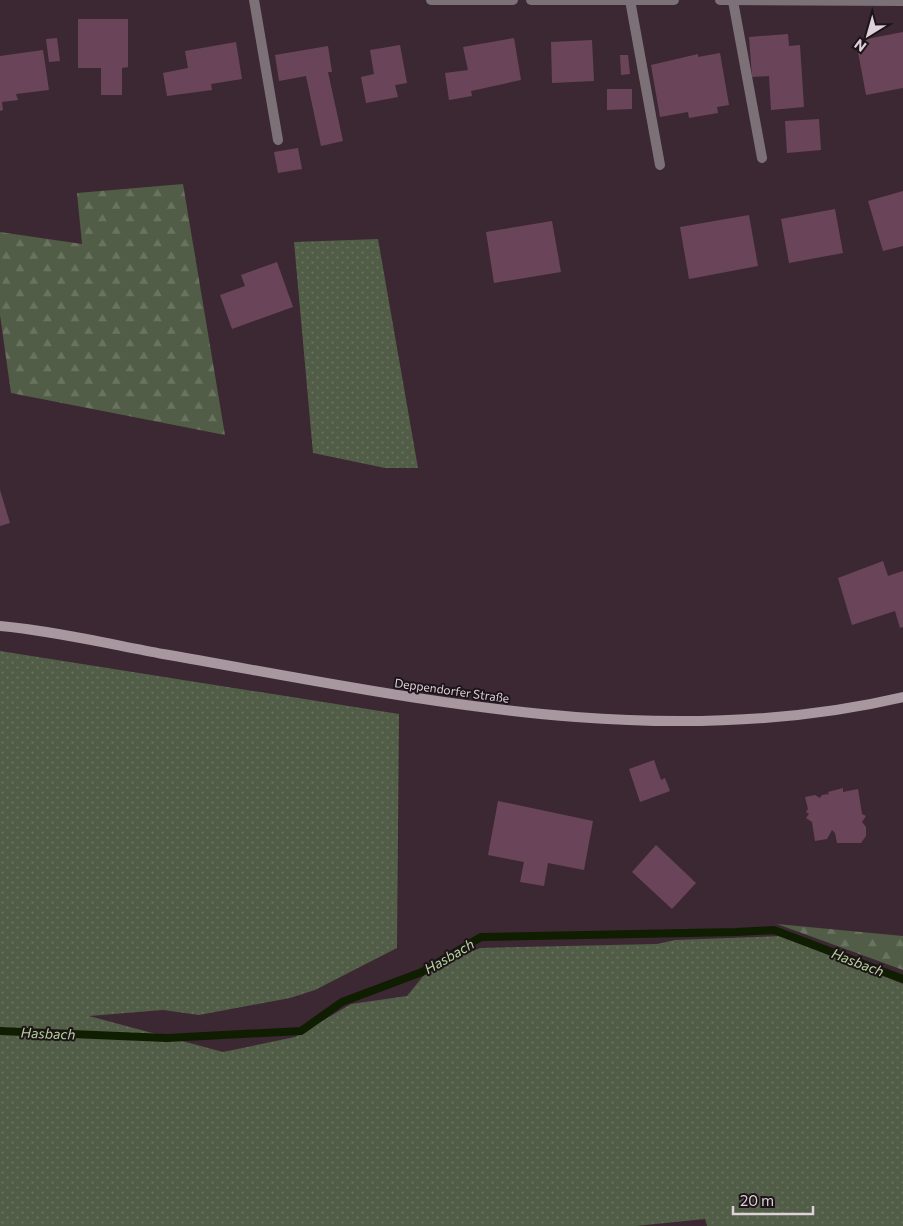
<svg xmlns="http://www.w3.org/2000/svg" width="903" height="1226" font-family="Commissioner,sans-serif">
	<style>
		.grass { fill: url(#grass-dots) }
		.forest { fill: url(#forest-firs) }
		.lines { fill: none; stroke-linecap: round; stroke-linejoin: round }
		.stream { stroke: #0f1e00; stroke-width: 8 }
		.building { fill: #6a4559 }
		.lane { stroke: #7c7177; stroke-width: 10 }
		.street { stroke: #7c7177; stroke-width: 10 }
		.secondary { stroke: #a8979f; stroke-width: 10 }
		.labels { text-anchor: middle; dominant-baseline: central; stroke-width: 4; stroke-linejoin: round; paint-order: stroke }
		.street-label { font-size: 12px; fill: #ded1d7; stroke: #1d1419 }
		.water-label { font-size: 14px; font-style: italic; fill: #b5d498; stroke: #1d1419 }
	</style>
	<defs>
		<pattern id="grass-dots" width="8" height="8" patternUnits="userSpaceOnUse" patternTransform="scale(1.25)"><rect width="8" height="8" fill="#515d46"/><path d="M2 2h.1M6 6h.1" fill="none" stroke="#6a7360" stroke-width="1.8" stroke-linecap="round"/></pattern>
		<pattern id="forest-firs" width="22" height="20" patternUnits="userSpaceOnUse" patternTransform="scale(1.25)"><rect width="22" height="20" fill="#515d46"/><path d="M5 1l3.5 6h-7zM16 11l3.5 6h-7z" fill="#6a7360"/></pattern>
	</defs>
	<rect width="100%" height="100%" fill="#3c2832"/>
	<g class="grass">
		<polygon points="378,239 418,468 385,468 313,453 294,242"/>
		<polygon points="0,651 399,714 397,948 315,990 290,998 199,1015 163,1010 89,1016 223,1052 295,1037 351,1004 407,996 429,969 480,948 657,944 675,940 783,936 903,984 903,1226 707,1226 705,1219 636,1226 0,1226"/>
	</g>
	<g class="forest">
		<polygon points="183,184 225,435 11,393 0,315 0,232 82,244 77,193"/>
		<polygon points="777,924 903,936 903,970"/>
	</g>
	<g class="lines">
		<polyline class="stream" points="0,1031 167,1038 301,1031 342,1002 422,972 481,937 736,932 774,930 903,979"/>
	</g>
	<g class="building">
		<polygon points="78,19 128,19 128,67 122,68 122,95 101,95 101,68 78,68"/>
		<polygon points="903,32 903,88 866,95 856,41"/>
		<polygon points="788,34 789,46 800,45 804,107 771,110 769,76 752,77 749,37"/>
		<polygon points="57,38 60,61 49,62 46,39"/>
		<polygon points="514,38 521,80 471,91 472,96 449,100 445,73 468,70 463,47"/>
		<polygon points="592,40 594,81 552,83 551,42"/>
		<polygon points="236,42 242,79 211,84 212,90 167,96 163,73 188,68 185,51"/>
		<polygon points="400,45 407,83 395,85 398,97 366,103 361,77 374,74 370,50"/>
		<polygon points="328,46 332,72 328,72 343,141 321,146 306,76 279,81 275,55"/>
		<polygon points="43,50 49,90 16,94 18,100 2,102 3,110 0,111 0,56"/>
		<polygon points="720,53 729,105 717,107 718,113 689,118 688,112 660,117 651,65 698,54 698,57"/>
		<polygon points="620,55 628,55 630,74 621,75"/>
		<polygon points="607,89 632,89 632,109 607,110"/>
		<polygon points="819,119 821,150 787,153 785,121"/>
		<polygon points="298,148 302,169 278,173 274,152"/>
		<polygon points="903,191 903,246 883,251 868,201"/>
		<polygon points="835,209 843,253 789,263 781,219"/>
		<polygon points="749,215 758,266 689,279 680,227"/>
		<polygon points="552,221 561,272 494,283 486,232"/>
		<polygon points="277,262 293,307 232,329 220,295 245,286 241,275"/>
		<polygon points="0,490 10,523 0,526"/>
		<polygon points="883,561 888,576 903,571 903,627 900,628 895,611 852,625 838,578"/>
		<polygon points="654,760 661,780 665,778 670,791 640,802 629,769"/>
		<polygon points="843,788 843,792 858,789 862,814 866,816 862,822 866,827 866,836 861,843 837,843 835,833 832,830 827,839 815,841 812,822 806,818 809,814 806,812 808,809 805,797 815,795 820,798 822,795 829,794 828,792"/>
		<polygon points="498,801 593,821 584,870 548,863 544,886 520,882 524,862 488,855"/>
		<polygon points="656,845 696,883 672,909 632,872"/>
	</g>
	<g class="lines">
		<g class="lane">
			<polyline points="254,0 278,140"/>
			<polyline points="630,0 660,165"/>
			<polyline points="733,1 762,158"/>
		</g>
		<g class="street">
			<polyline points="431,0 513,0"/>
			<polyline points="531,0 674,0"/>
			<polyline points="720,0 903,1"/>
		</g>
		<path class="secondary" d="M0 626C54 631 109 644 163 654 406 696 657 755 903 697"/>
	</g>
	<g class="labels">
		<g class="street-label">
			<text transform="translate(452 690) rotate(8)">Deppendorfer Straße</text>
		</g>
		<g class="water-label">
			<text transform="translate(449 956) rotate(-30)">Hasbach</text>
			<text transform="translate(858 962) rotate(21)">Hasbach</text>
			<text transform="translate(48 1033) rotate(2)">Hasbach</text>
		</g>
	</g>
	<g transform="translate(868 35) rotate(217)" stroke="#1d1419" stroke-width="4" paint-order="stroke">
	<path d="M0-4L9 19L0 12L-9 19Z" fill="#ded1d7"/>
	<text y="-8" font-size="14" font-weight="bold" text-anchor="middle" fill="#ded1d7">N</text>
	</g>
	<path d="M733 1206v8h80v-8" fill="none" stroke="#ded1d7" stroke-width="2.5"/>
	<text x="740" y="1206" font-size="15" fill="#ded1d7" stroke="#1d1419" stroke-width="4" paint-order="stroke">20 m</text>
</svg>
